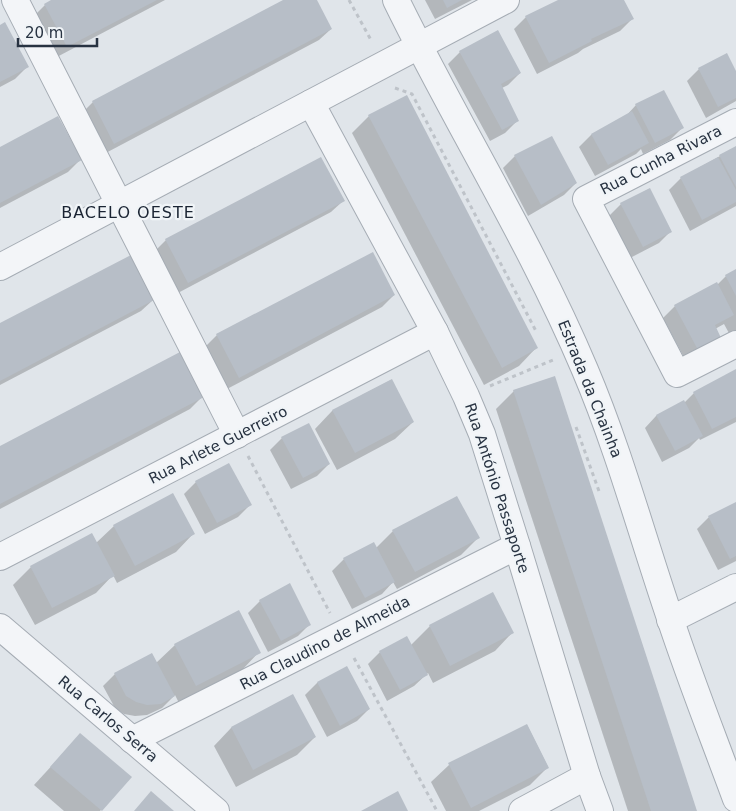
<svg xmlns="http://www.w3.org/2000/svg" width="736" height="811" font-family="'DejaVu Sans',sans-serif">
	<style>
		.shadow { fill: #0003 }
		.building { fill: #b7bec7 }
		.lines { fill: none; stroke-linecap: round; stroke-linejoin: round }
		.minor-casing { stroke: #a5acb4; stroke-width: 28 }
		.path { stroke: #bec3c9; stroke-width: 3; stroke-dasharray: 4 4; stroke-linecap: butt }
		.minor { stroke: #f3f5f8; stroke-width: 26 }
		.labels { text-anchor: middle; dominant-baseline: central; stroke-width: 4.5; stroke-linejoin: round; paint-order: stroke }
		.street-label { font-size: 15px; fill: #283342; stroke: #f0f4f7 }
		.neighbourhood-label { font-size: 16px; letter-spacing: 1px; fill: #1a2433; stroke: #f0f4f7 }
	</style>
	<rect width="100%" height="100%" fill="#e0e5ea"/>
	<g class="shadow">
		<polygon points="54,0 165,0 55,58 33,17 45,5"/>
		<polygon points="285,0 316,0 331,29 319,40 102,155 81,114 93,102"/>
		<polygon points="425,0 472,0 435,19"/>
		<polygon points="561,0 622,0 632,19 620,31 583,49 578,53 537,74 514,29 526,17"/>
		<polygon points="0,27 27,67 15,79 0,87"/>
		<polygon points="460,52 520,73 508,85 502,88 517,121 505,133 490,141 448,64"/>
		<polygon points="699,69 736,74 736,101 706,118 687,81"/>
		<polygon points="636,105 682,128 670,140 643,154 641,149 636,154 595,176 579,147 591,135 625,117"/>
		<polygon points="369,116 536,348 519,366 484,385 352,133"/>
		<polygon points="552,138 576,183 564,195 528,216 503,168 515,156"/>
		<polygon points="736,147 736,206 690,231 669,190 681,178"/>
		<polygon points="0,148 80,160 68,172 0,208"/>
		<polygon points="649,189 671,231 659,243 630,258 609,216 621,204"/>
		<polygon points="343,201 331,212 176,294 154,252 166,240"/>
		<polygon points="736,271 736,332 730,335 724,324 715,329 720,338 686,361 663,318 675,306 717,285 726,276"/>
		<polygon points="394,295 382,307 227,389 205,347 217,335"/>
		<polygon points="153,300 141,311 0,385 0,325"/>
		<polygon points="736,371 736,422 700,440 699,438 689,448 662,462 645,428 656,416 685,402 694,393"/>
		<polygon points="391,380 413,422 395,439 337,470 315,429 332,411"/>
		<polygon points="514,391 695,811 628,811 496,409"/>
		<polygon points="202,397 190,409 0,509 0,448"/>
		<polygon points="282,438 329,464 317,476 291,489 270,450"/>
		<polygon points="196,482 250,505 238,517 205,534 184,494"/>
		<polygon points="736,503 736,561 718,570 697,529 709,517"/>
		<polygon points="114,526 193,534 176,552 117,583 113,575 96,593 35,625 13,585 31,567 96,543"/>
		<polygon points="393,531 478,538 461,555 397,589 393,582 382,594 352,609 332,571 344,559 376,548"/>
		<polygon points="260,601 310,624 298,636 268,652 248,613"/>
		<polygon points="430,626 512,633 495,651 433,683 428,673 414,686 387,701 368,664 380,652 411,645"/>
		<polygon points="175,645 259,652 242,670 179,703 175,695 162,708 147,715 135,716 124,714 115,708 103,686 115,674 156,663"/>
		<polygon points="347,668 369,709 357,721 327,737 305,695 317,683"/>
		<polygon points="293,696 315,737 297,755 236,787 214,746 231,728"/>
		<polygon points="527,725 548,767 530,785 479,811 446,811 431,782 449,765"/>
		<polygon points="80,735 130,777 100,811 64,811 34,785"/>
	</g>
	<g class="building">
		<polygon points="51,0 157,0 67,47 44,4"/>
		<polygon points="283,0 317,0 332,29 114,144 92,101"/>
		<polygon points="443,0 462,0 447,8"/>
		<polygon points="558,0 624,0 634,19 591,39 592,41 549,63 525,16"/>
		<polygon points="5,22 29,67 0,82 0,25"/>
		<polygon points="498,30 521,73 501,84 519,121 502,130 459,51"/>
		<polygon points="727,53 736,71 736,98 718,107 698,68"/>
		<polygon points="664,90 684,128 655,143 635,104"/>
		<polygon points="407,95 538,348 502,368 368,115"/>
		<polygon points="632,111 649,143 608,165 591,134"/>
		<polygon points="58,116 82,160 0,203 0,147"/>
		<polygon points="552,136 577,183 541,205 514,155"/>
		<polygon points="736,146 736,187 719,155"/>
		<polygon points="321,157 345,201 188,283 165,239"/>
		<polygon points="718,157 736,190 736,202 702,220 680,177"/>
		<polygon points="650,188 672,232 643,247 620,203"/>
		<polygon points="373,252 395,295 239,378 216,334"/>
		<polygon points="131,255 154,300 0,381 0,323"/>
		<polygon points="736,269 736,296 725,275"/>
		<polygon points="717,282 734,315 715,325 721,338 698,350 674,305"/>
		<polygon points="180,352 204,397 0,504 0,446"/>
		<polygon points="736,369 736,417 712,429 693,392"/>
		<polygon points="555,376 697,811 651,811 513,390"/>
		<polygon points="392,379 414,422 355,453 332,410"/>
		<polygon points="684,400 703,436 675,451 656,415"/>
		<polygon points="309,423 330,464 303,478 281,437"/>
		<polygon points="229,463 252,505 217,523 195,481"/>
		<polygon points="173,493 195,534 135,566 113,525"/>
		<polygon points="457,496 480,538 415,572 392,530"/>
		<polygon points="736,502 736,556 730,559 708,516"/>
		<polygon points="92,533 115,576 52,608 30,566"/>
		<polygon points="374,542 395,582 365,598 343,558"/>
		<polygon points="290,583 311,625 281,641 259,600"/>
		<polygon points="493,592 514,633 450,666 429,625"/>
		<polygon points="239,610 261,653 196,686 174,644"/>
		<polygon points="407,636 428,675 400,690 379,651"/>
		<polygon points="152,653 175,696 161,704 147,705 136,702 126,696 114,673"/>
		<polygon points="347,666 370,709 340,726 317,682"/>
		<polygon points="293,694 316,737 253,770 231,727"/>
		<polygon points="527,724 549,768 471,808 448,763"/>
		<polygon points="80,733 132,777 102,811 50,767"/>
		<polygon points="151,791 174,811 134,811"/>
		<polygon points="398,791 408,811 361,811"/>
	</g>
	<g class="lines">
		<defs>
			<g id="minor">
				<polyline points="15,0 237,435"/>
				<path d="M396 0C457 125 531 242 585 370 619 450 642 536 670 618 690 679 714 739 736 799"/>
				<polyline points="311,103 435,332 466,396 482,434 517,546 587,776 600,811"/>
				<polyline points="736,122 586,199 677,374 736,344"/>
				<polyline points="0,267 506,0"/>
				<polyline points="0,557 435,332"/>
				<polyline points="670,620 736,587"/>
				<polyline points="0,627 216,811"/>
				<polyline points="132,740 517,546"/>
				<polyline points="522,811 587,776"/>
			</g>
		</defs>
		<use href="#minor" class="minor-casing"/>
		<g class="path">
			<polyline points="349,0 372,42"/>
			<polyline points="395,88 412,94 537,333"/>
			<polyline points="490,386 553,360"/>
			<polyline points="576,427 600,494"/>
			<polyline points="248,456 330,613"/>
			<polyline points="354,658 437,811"/>
		</g>
		<use href="#minor" class="minor"/>
	</g>
	<g class="labels">
		<g class="street-label">
			<text transform="translate(661 160) rotate(-27)">Rua Cunha Rivara</text>
			<text transform="translate(590 389) rotate(68)">Estrada da Chainha</text>
			<text transform="translate(218 445) rotate(-27)">Rua Arlete Guerreiro</text>
			<text transform="translate(497 488) rotate(72)">Rua António Passaporte</text>
			<text transform="translate(325 643) rotate(-27)">Rua Claudino de Almeida</text>
			<text transform="translate(108 719) rotate(40)">Rua Carlos Serra</text>
		</g>
		<g class="neighbourhood-label">
			<text x="128" y="212">BACELO OESTE</text>
		</g>
	</g>
	<path d="M18 38v8h79v-8" fill="none" stroke="#283342" stroke-width="2.5"/>
	<text x="25" y="38" font-size="15" fill="#283342" stroke="#f0f4f7" stroke-width="4" paint-order="stroke">20 m</text>
</svg>
